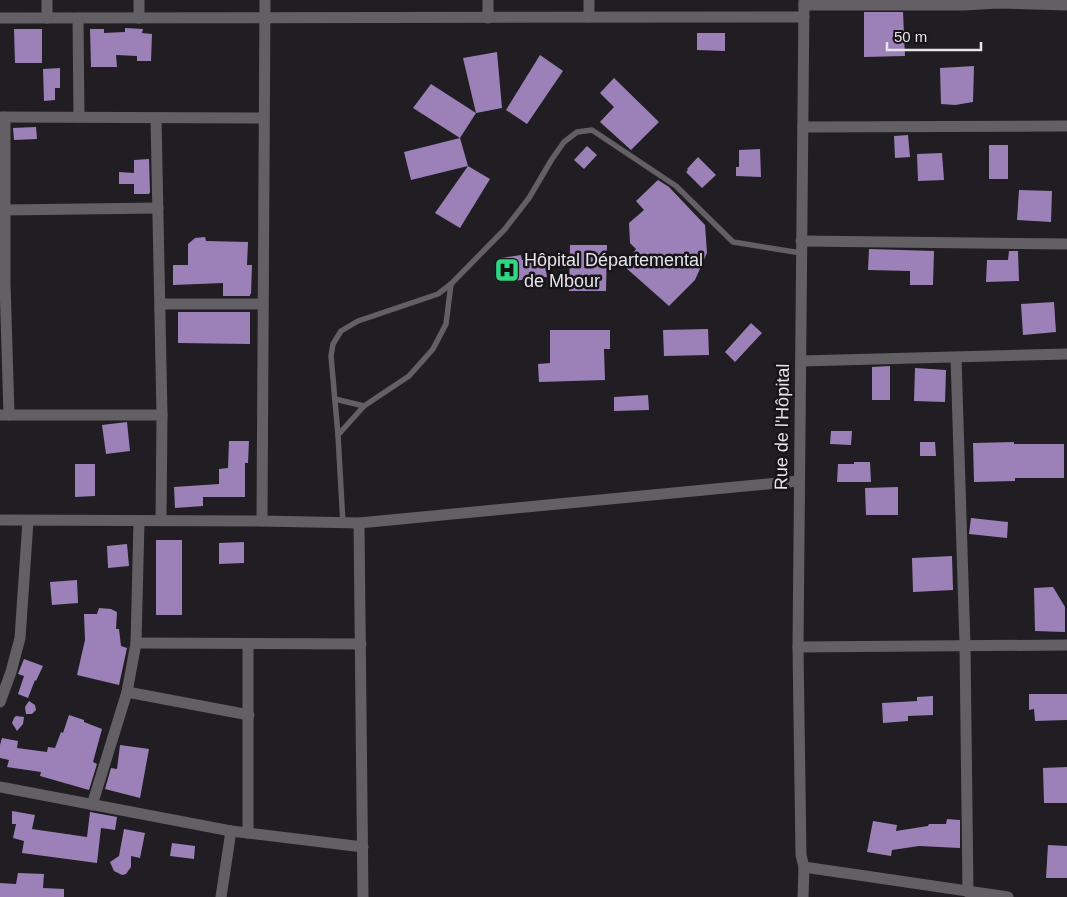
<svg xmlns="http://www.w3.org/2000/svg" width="1067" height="897" font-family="Arial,sans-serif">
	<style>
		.building { fill: #9b81b8 }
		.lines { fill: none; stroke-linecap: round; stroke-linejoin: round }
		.service { stroke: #625f65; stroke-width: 5.5 }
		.minor { stroke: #625f65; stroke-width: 11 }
		.labels { text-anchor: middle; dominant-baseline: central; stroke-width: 5; stroke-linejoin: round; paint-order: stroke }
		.poi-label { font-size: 18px; fill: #e6e5e8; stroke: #171519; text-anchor: start }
		.street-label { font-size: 18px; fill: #e6e5e8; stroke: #171519 }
	</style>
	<rect width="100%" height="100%" fill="#201e23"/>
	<g class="building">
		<polygon points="864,12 903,12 905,56 864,57"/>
		<polygon points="125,28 143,29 142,33 152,34 151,61 137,61 137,56 116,55 117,67 91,67 90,29 104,29 104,33 125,32"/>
		<polygon points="14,29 42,29 42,63 15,63"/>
		<polygon points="697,33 725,33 725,51 697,50"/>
		<polygon points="497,52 502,108 476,113 463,58"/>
		<polygon points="540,55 563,71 527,124 506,110"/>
		<polygon points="974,66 973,102 955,105 941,104 940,68"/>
		<polygon points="60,68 60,88 55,88 55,100 44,101 43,69"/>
		<polygon points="614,78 659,122 631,150 600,122 614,107 600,93"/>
		<polygon points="431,84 476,113 460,138 413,108"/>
		<polygon points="36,127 37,139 14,140 13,128"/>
		<polygon points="908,135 910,157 895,158 894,136"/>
		<polygon points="460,138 468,166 411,180 404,152"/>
		<rect x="989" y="145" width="19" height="34"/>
		<polygon points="587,146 597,155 584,169 574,160"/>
		<polygon points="760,149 761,177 736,176 736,167 739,167 739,150"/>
		<polygon points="942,153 944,180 918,181 917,154"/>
		<polygon points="698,157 716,175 702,188 686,172 688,170 687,169"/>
		<polygon points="149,159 150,192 149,194 134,194 134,184 119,184 119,172 134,173 134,160"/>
		<polygon points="468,166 490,179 460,228 435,213"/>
		<polygon points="658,180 669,187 705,225 707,253 695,280 669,306 625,267 636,249 630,243 629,223 644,210 636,201"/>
		<polygon points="1019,190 1052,191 1051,222 1017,220"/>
		<polygon points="205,237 206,241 248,242 247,265 252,265 251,294 250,294 250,296 223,296 223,283 173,285 173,265 188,265 188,244 195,238"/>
		<polygon points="570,245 607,245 606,291 569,291"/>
		<polygon points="869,249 934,251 933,285 910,285 910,271 868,270"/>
		<polygon points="1009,251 1018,251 1019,281 986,282 987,260 1008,260"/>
		<polygon points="521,255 522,260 544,257 547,277 504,282 501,258"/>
		<polygon points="1054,302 1056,332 1023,335 1021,304"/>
		<polygon points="178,312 250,312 250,344 178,343"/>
		<polygon points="751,323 762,333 735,362 725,352"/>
		<polygon points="708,329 709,355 664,356 663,330"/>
		<polygon points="550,330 610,330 610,349 604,349 605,380 539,382 538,364 550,363"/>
		<polygon points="890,366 890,400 872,400 872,367"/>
		<polygon points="915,368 946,370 945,402 914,401"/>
		<polygon points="648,395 649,410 614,411 614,397"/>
		<polygon points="127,422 130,451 106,454 102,425"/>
		<polygon points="831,431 852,431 851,445 830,444"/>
		<polygon points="229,441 249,441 248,463 245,463 245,497 203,497 203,506 175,508 174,487 219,484 219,469 228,468"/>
		<polygon points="920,442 935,442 936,456 920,456"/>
		<polygon points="1014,442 1014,444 1064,444 1064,478 1015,478 1015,481 974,482 973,443"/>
		<polygon points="854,462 870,462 871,482 837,482 838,464 854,464"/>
		<polygon points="75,464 95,464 95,496 75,497"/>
		<polygon points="898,487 898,515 866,515 865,488"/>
		<polygon points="971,518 1008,522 1007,538 969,534"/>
		<rect x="156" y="540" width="26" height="75"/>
		<polygon points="244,542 244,563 219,564 219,543"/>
		<polygon points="127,544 129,566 108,568 107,546"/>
		<polygon points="952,556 953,590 913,592 912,558"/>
		<polygon points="77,580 78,603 52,605 50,582"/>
		<polygon points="1053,587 1065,607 1065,632 1035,631 1034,588"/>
		<polygon points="99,608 111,609 117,612 116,629 119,629 121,646 127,648 119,685 77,675 85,640 84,614 97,614"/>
		<polygon points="24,659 43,666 36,681 35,680 28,698 18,694 24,676 18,674"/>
		<polygon points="1029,694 1067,694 1067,720 1035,721 1034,709 1029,710"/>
		<polygon points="933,696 933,715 908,716 908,721 883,723 882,703 917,701 917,697"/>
		<polygon points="29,701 35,705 36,710 32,714 26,714 25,707"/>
		<polygon points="69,715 84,720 84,722 102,729 93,762 97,764 89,790 40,776 41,772 7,767 9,760 0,758 0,745 2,738 18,741 17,748 47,752 48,747 55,748 61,732 63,733"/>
		<polygon points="16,716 24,717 23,724 17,731 12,723 14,718"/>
		<polygon points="120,745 149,749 140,798 105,789 111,768 117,769"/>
		<polygon points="1067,767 1067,803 1044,803 1043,768"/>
		<polygon points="12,811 35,815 32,829 87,837 90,812 117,817 115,830 101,828 97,863 22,853 24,841 13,838 16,824 12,824"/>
		<polygon points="947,819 960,820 960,848 919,846 892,850 891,856 867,852 873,821 897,825 896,831 928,826 929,824 946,824"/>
		<polygon points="124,829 145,833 140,858 131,856 131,867 126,874 122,875 114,871 110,862 119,856"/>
		<polygon points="172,843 195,846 194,859 170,856"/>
		<polygon points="1048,845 1067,846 1067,878 1046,878"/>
		<polygon points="18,873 44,874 43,888 64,889 64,897 0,897 0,883 16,884"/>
	</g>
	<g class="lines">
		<g class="service">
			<polyline points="335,399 364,406"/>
			<polyline points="338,435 364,406 409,376 433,349 446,324 451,284"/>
			<polyline points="343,524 338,435 331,356 333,344 341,331 358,321 438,294 451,284 505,229 529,198 552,159 564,142 577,132 592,130 676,186 733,242 801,253"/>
		</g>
		<g class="minor">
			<polyline points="804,0 798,647 801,855 804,867 1008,897"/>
			<polyline points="804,5 964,5 998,3 1067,5"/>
			<polyline points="589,17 589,0"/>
			<polyline points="0,18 804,17"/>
			<polyline points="47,18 47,0"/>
			<polyline points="78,18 79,117"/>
			<polyline points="139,18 139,0"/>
			<polyline points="488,18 488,0"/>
			<polyline points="0,117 264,118"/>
			<polyline points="5,117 5,283 9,415"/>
			<polyline points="156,118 162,415 161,520"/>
			<polyline points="803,127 1067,126"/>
			<polyline points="5,210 158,208"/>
			<polyline points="801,241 1067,244"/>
			<polyline points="161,304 263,304"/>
			<polyline points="956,358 965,645 968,892"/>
			<polyline points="801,361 1067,354"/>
			<polyline points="0,415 162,415"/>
			<polyline points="0,520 262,521 359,523 799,481"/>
			<polyline points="262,521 265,0"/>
			<polyline points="359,523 363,897"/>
			<polyline points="136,643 361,644"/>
			<polyline points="248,644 248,833"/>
			<polyline points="798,647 1067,645"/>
			<polyline points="127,692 249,715"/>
			<polyline points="0,702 11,672 20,638 28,521"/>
			<polyline points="0,787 231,831 363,847"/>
			<polyline points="92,805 127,692 136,643 139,521"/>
			<polyline points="221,897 231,831"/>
			<polyline points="803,897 804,867"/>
		</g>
	</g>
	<defs>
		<symbol id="hospital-square" viewBox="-11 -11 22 22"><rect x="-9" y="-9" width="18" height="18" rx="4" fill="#2ed883" stroke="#171519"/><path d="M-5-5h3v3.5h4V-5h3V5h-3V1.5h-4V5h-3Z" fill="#111"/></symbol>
	</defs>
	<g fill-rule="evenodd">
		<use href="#hospital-square" x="493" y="256" width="28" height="28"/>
	</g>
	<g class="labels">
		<g class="poi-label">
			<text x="524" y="260">Hôpital Départemental<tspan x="524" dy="21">de Mbour</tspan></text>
		</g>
		<g class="street-label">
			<text transform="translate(782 427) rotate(-89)">Rue de l'Hôpital</text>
		</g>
	</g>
	<path d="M887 42v8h94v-8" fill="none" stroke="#e6e5e8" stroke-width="2.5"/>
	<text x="894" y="42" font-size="15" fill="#e6e5e8" stroke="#171519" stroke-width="4" paint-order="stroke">50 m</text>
</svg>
